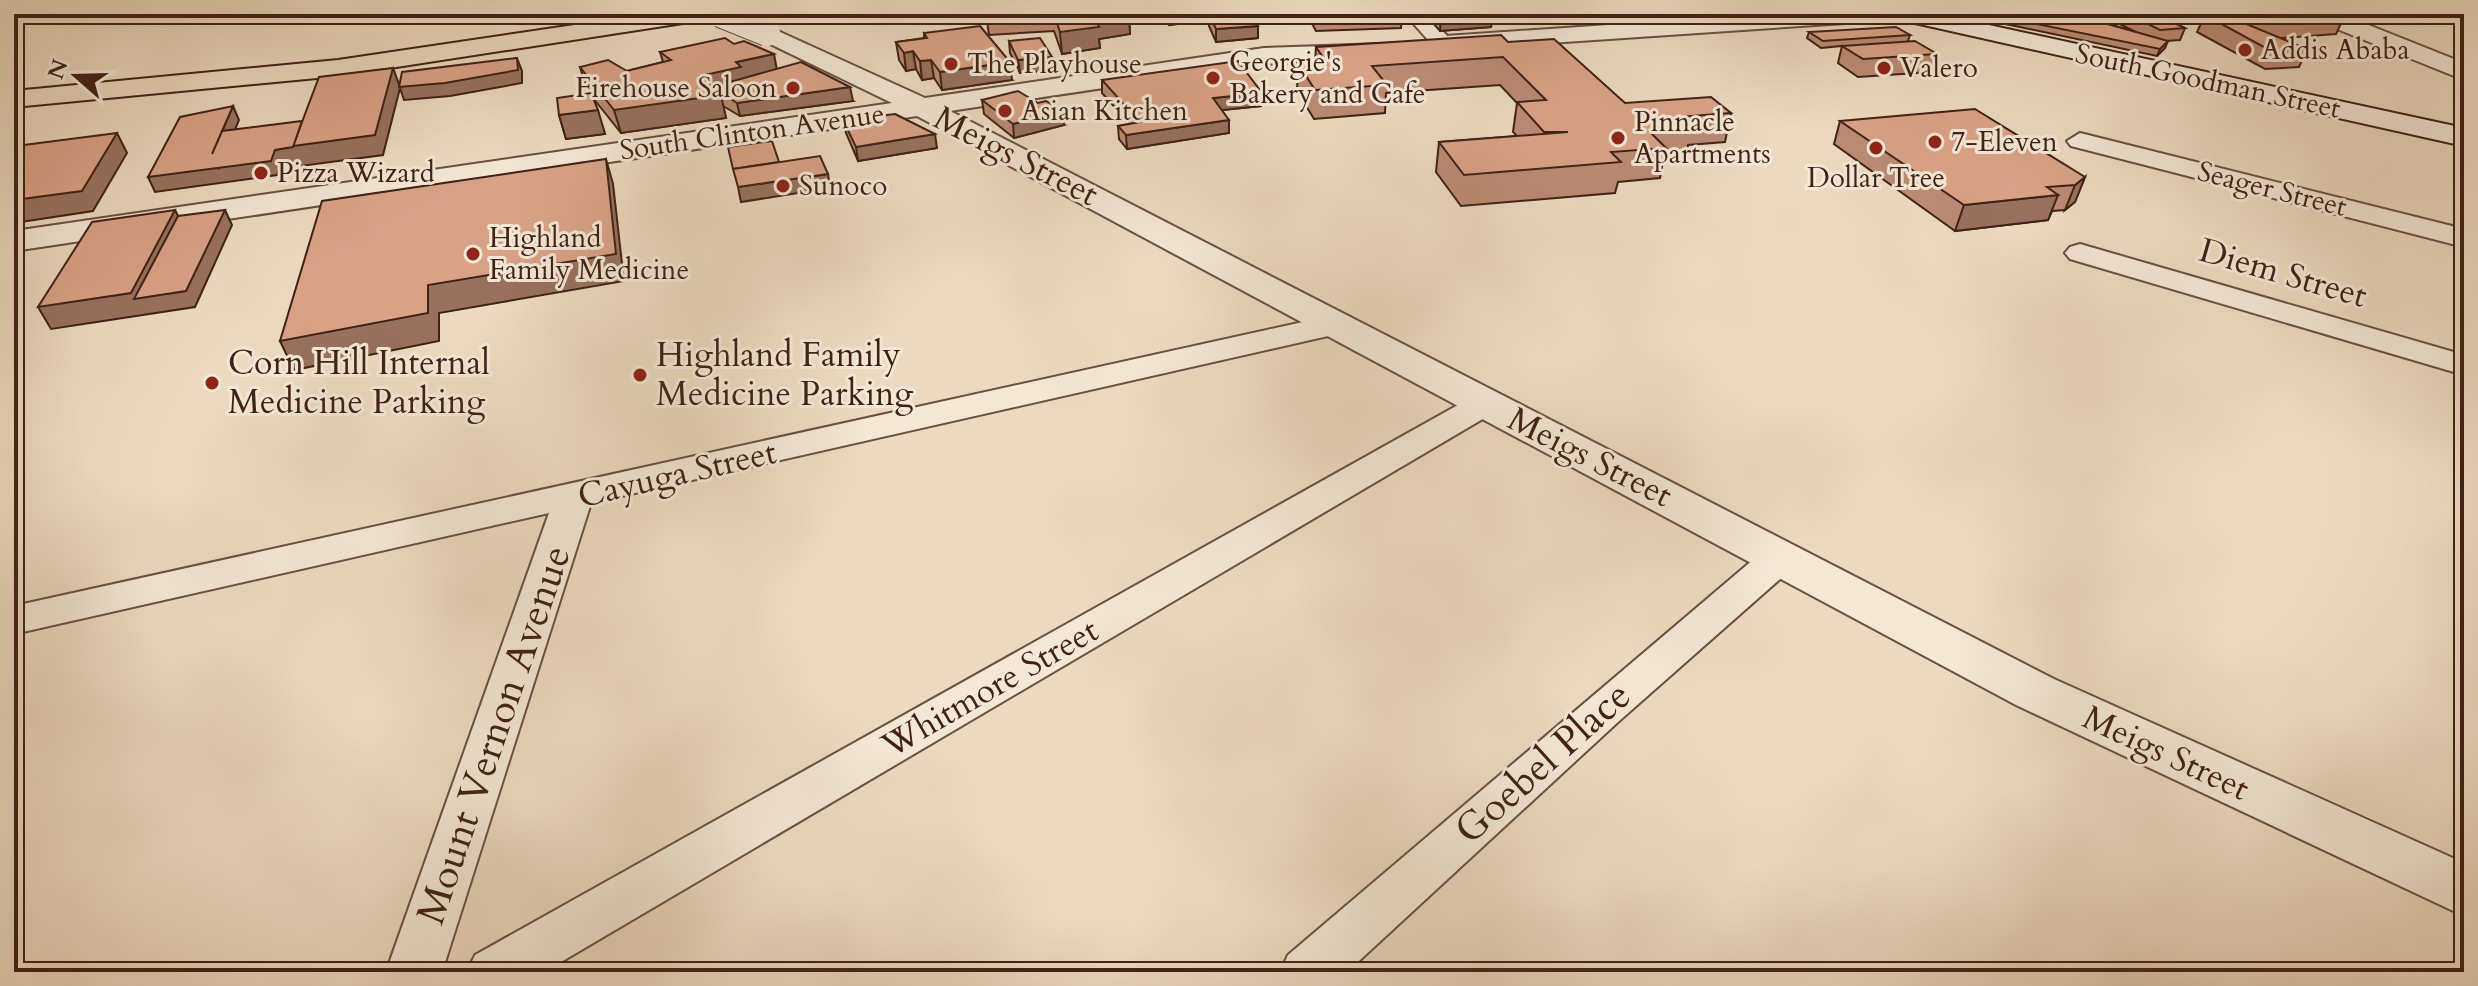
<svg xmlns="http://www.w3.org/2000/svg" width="2478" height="986" font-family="Cardo,serif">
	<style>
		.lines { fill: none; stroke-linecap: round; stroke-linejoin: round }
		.minor-casing { stroke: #6b4f40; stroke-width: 4 }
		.tertiary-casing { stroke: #6b4f40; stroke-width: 4 }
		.secondary-casing { stroke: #402116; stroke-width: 4 }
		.motorway-casing { stroke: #402116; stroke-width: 4 }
		.minor { fill: #f3e7d6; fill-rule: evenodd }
		.tertiary { fill: #f3e7d6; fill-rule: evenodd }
		.secondary { fill: #f3e7d6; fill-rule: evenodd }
		.motorway { fill: #ecdac0; fill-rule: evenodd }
		.tertiary-bridge-casing { stroke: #6b4f40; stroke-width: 28; stroke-linecap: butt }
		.tertiary-bridge { stroke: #f3e7d6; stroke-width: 26 }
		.wall { fill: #bb8b74; stroke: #402116; stroke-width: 2 }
		.shaded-wall { fill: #98715e; stroke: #402116; stroke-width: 2 }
		.building { fill: #d9a287; stroke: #402116; stroke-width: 2 }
		.poi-dot { fill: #8f2418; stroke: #f3e7d6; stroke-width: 3 }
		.labels { text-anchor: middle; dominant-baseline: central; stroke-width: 6; stroke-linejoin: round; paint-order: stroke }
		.far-poi-label { font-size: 28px; fill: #402116; stroke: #f3e7d6; text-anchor: start }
		.far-street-label { font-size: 28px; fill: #402116; stroke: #f3e7d6 }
		.street-label { font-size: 34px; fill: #402116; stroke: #f3e7d6 }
		.poi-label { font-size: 34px; fill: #402116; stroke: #f3e7d6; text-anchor: start }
		.near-street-label { font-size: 40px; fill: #402116; stroke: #f3e7d6 }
	</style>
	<rect width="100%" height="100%" fill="#ecdac0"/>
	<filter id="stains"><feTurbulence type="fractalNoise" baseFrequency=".0025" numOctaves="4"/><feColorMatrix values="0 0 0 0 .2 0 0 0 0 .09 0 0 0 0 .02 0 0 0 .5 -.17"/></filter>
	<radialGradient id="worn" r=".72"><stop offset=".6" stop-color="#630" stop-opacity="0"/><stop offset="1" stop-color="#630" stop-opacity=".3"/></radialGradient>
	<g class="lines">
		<defs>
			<g id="minor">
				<polygon points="1405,14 1426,14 1455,44 1444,50 1436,49"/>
				<polygon points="2080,133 2464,229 2464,247 2071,146 2067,141"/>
				<polygon points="2080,244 2464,355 2464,375 2070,259 2065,253 2070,247"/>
				<polygon points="1339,314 1350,317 1355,324 1350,331 591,503 442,972 386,972 549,513 14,634 14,606"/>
				<polygon points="1486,393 1498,396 1503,403 1498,410 544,972 467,972 475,955 1474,396"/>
				<polygon points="1782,543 1796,547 1802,556 1796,565 1618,722 1347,972 1280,972 1288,955 1768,547"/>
			</g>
			<g id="tertiary">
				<polygon points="1769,14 1887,14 1875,21 1446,50 1434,43 1446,36"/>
				<polygon points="2308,14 2341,14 2464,63 2464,80 2312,19"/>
				<polygon points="767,26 925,98 1264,48 1383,44 1387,49 1374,57 1264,64 950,111 2054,679 2464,863 2464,916 2016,705 917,116 14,251 14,231 892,103 758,38 755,33 758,28"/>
			</g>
			<polygon id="secondary" points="1894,14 1938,14 2464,128 2464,146 1906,21"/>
			<polygon id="motorway" points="649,14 708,14 696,21 338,76 14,107 14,91 338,60"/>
		</defs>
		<use href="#minor" class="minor-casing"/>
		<use href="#tertiary" class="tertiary-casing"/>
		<use href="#secondary" class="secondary-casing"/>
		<use href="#motorway" class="motorway-casing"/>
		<use href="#minor" class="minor"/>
		<use href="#tertiary" class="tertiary"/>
		<use href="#secondary" class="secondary"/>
		<use href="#motorway" class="motorway"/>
		<defs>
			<polyline id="tertiary-bridge" points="720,14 767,33"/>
		</defs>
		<use href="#tertiary-bridge" class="tertiary-bridge-casing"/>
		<use href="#tertiary-bridge" class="tertiary-bridge"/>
	</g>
	<g class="wall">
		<polygon points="986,14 1129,14 1130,34 1099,39 1100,48 1062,54 1054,31 989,35"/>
		<polygon points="1165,14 1250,14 1258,26 1258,38 1216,42 1209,26 1209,20 1169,25"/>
		<polygon points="1310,14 1401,14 1402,16 1401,28 1316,31 1310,20"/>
		<polygon points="1425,14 1493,14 1491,27 1440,31"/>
		<polygon points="1505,14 1594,14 1593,19 1516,24"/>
		<polygon points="2001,14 2088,14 2094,20 2136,32 2099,14 2155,14 2185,28 2180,40 2166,41 2165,48 2157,56 2001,23 1999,19"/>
		<polygon points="2204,14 2335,14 2344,17 2336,34 2281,38 2307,49 2299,67 2265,69 2197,32 2205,15"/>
		<polygon points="2342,14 2400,14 2399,17 2357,20"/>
		<polygon points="1809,32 1910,35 1908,41 1937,54 1931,72 1858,77 1838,63 1842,46 1821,48 1807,38"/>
		<polygon points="924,33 1012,80 942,90 934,78 922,80 916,69 906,71 899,60 896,42 924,38"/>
		<polygon points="1009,41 1054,70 1020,73 1010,53"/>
		<polygon points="1508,42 1625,103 1731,113 1725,142 1688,145 1685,159 1663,161 1660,178 1618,182 1615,193 1461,206 1436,172 1439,142 1517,136 1513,132 1517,103 1500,85 1386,93 1385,113 1314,119 1297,91 1298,63 1315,62 1316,47"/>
		<polygon points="660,52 777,69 853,101 740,116 723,106 726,118 621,133 593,98 605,134 566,139 559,115 590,93 587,89 580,67 627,71 663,62"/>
		<polygon points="1102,80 1262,93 1261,106 1222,110 1229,133 1127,149 1119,139 1118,126 1130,124 1102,93"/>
		<polygon points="982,100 1064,125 1014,138 984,114"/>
		<polygon points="843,120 937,148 858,161 846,133"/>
		<polygon points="1840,121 2085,177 2075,202 2065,210 2052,211 2048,220 1955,231 1834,144"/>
	</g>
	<g class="shaded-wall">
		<polygon points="1124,14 1129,14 1130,34 1099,39 1100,48 1062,54 1060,32 1095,18"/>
		<polygon points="1204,14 1209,14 1209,20 1169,25 1169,19"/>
		<polygon points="1441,14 1493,14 1491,27 1440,31"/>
		<polygon points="1258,26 1258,38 1216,42 1216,29"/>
		<polygon points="2168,41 2165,48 2157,56 2160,49"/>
		<polygon points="913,51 916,69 906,71 904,53"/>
		<polygon points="774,54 778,76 711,87 721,95 726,118 621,133 614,110 736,62"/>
		<polygon points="1052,57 1054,70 1020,73 1018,60"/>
		<polygon points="517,58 522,71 522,83 450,96 404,100 400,88 383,155 301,166 299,161 281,164 277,175 155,192 148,177 293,146 393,68 400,87"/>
		<polygon points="931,60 934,78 922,80 920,61"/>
		<polygon points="1010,62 1012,80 942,90 940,72"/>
		<polygon points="850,87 853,101 740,116 737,103"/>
		<polygon points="1262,93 1261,106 1213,111 1213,98"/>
		<polygon points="233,106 239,120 219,168 212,154"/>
		<polygon points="598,110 605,134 566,139 559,115"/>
		<polygon points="1063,111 1064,125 1014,138 1013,124"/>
		<polygon points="1229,120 1229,133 1127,149 1126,135"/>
		<polygon points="117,133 127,153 93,211 14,223 14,200"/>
		<polygon points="935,134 937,148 858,161 856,147"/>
		<polygon points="606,159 613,184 624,281 439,313 439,341 294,370 280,341 428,285"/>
		<polygon points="828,174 830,188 741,202 738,187"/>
		<polygon points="2085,177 2075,202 2065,210 2075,185"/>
		<polygon points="2058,195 2048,220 1955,231 1964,205"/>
		<polygon points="175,210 186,231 225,210 232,225 195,307 51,329 38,307"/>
	</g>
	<g class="building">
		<polygon points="1054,14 1124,14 1095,18 1099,27 1060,32"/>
		<polygon points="1167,14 1204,14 1169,19"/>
		<polygon points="1209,14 1250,14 1258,26 1216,29"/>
		<polygon points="1314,14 1401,14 1402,16 1316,19"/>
		<polygon points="2002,14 2088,14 2095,17 2090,19 2168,41 2160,49 2003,17"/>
		<polygon points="2128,14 2155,14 2185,28 2160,30"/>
		<polygon points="2222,14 2307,49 2273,52 2205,15"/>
		<polygon points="2265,14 2335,14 2344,17 2283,21"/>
		<polygon points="980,26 1010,62 940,72 931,60 920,61 913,51 904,53 896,42 927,38 924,33"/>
		<polygon points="1896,27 1910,35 1823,41 1809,32"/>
		<polygon points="1501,35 1508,42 1554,39 1625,103 1711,97 1731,113 1677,117 1692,129 1650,132 1666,148 1611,152 1621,162 1464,175 1439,142 1568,132 1544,132 1517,102 1546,100 1503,57 1372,66 1387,85 1315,90 1298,63 1326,62 1316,47"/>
		<polygon points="725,38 734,44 744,41 774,54 736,62 741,67 700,76 721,95 614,110 580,67 608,60 627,71 671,60 660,52"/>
		<polygon points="1040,38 1052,57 1018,60 1009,41"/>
		<polygon points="1915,41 1937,54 1863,59 1842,46"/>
		<polygon points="517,58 518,70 445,83 399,87 402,72"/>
		<polygon points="1238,61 1262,93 1213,98 1229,120 1126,135 1118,126 1140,122 1102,80"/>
		<polygon points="801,62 850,87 737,103 712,87"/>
		<polygon points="393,68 375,135 293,146 319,77"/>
		<polygon points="1018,91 1038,103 1046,101 1063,111 1013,124 982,100"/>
		<polygon points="591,93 598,110 559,115 557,98"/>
		<polygon points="233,106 212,154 222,131 302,121 293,147 275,150 271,161 148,177 180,117"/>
		<polygon points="1975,109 2085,177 2075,185 2047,187 2058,195 1964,205 1840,121"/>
		<polygon points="895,114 935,134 856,147 843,120"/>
		<polygon points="117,133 82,191 14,200 14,159 24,145"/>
		<polygon points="772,141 779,162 733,169 728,147"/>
		<polygon points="820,156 828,174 738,187 733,169"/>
		<polygon points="606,159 616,254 428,285 428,313 280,341 322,201"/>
		<polygon points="175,210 131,293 38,307 92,222"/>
		<polygon points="225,210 186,291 134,299 178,216"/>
	</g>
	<g class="poi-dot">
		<circle cx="2245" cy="50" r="8"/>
		<circle cx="951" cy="64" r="8"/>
		<circle cx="1884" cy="68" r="8"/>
		<circle cx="1213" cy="78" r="8"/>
		<circle cx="793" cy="88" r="8"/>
		<circle cx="1005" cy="111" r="8"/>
		<circle cx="1618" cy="138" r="8"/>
		<circle cx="1935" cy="142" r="8"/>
		<circle cx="1876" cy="148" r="8"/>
		<circle cx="261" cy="173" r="8"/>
		<circle cx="783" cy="186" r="8"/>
		<circle cx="473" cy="254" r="8"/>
		<circle cx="640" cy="375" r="8"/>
		<circle cx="212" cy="383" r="8"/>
	</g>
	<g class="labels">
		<g class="far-poi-label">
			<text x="2261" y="50">Addis Ababa</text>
			<text x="1229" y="62">Georgie's<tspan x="1229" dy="32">Bakery and Cafe</tspan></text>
			<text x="967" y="64">The Playhouse</text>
			<text x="1900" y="68">Valero</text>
			<text x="777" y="88" text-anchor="end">Firehouse Saloon</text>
			<text x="1021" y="111">Asian Kitchen</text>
			<text x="1634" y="122">Pinnacle<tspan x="1634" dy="32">Apartments</tspan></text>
			<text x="1951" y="142">7-Eleven</text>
			<text x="277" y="173">Pizza Wizard</text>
			<text x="1876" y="178" text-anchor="middle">Dollar Tree</text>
			<text x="799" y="186">Sunoco</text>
			<text x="489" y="238">Highland<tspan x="489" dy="32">Family Medicine</tspan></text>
		</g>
		<g class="far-street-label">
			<text transform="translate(2208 81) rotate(12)">South Goodman Street</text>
			<text transform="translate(752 132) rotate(-8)">South Clinton Avenue</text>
			<text transform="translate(2272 189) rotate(14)">Seager Street</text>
		</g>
		<g class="street-label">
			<text transform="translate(1016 156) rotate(27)">Meigs Street</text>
			<text transform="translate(2283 273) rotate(16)">Diem Street</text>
			<text transform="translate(1590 457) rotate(27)">Meigs Street</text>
			<text transform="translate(677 474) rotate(-13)">Cayuga Street</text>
			<text transform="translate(990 688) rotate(-30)">Whitmore Street</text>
			<text transform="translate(2166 753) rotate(25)">Meigs Street</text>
		</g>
		<g class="poi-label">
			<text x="656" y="355">Highland Family<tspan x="656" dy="39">Medicine Parking</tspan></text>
			<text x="228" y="363">Corn Hill Internal<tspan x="228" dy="39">Medicine Parking</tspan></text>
		</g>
		<g class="near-street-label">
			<text transform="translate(494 735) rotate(-71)">Mount Vernon Avenue</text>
			<text transform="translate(1543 763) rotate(-42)">Goebel Place</text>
		</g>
	</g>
	<rect width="2478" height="986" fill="none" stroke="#ecdac0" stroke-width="48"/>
	<rect x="16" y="16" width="2446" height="954" fill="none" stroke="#402116" stroke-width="4"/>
	<rect x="24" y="24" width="2430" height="938" fill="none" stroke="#402116" stroke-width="2"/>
	<g transform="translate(76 76) rotate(290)" stroke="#f3e7d6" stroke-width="6" paint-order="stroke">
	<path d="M0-6L14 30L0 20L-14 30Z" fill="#402116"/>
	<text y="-12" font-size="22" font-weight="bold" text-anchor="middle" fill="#402116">N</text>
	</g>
	<rect width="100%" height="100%" filter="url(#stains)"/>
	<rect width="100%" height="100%" fill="url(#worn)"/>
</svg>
